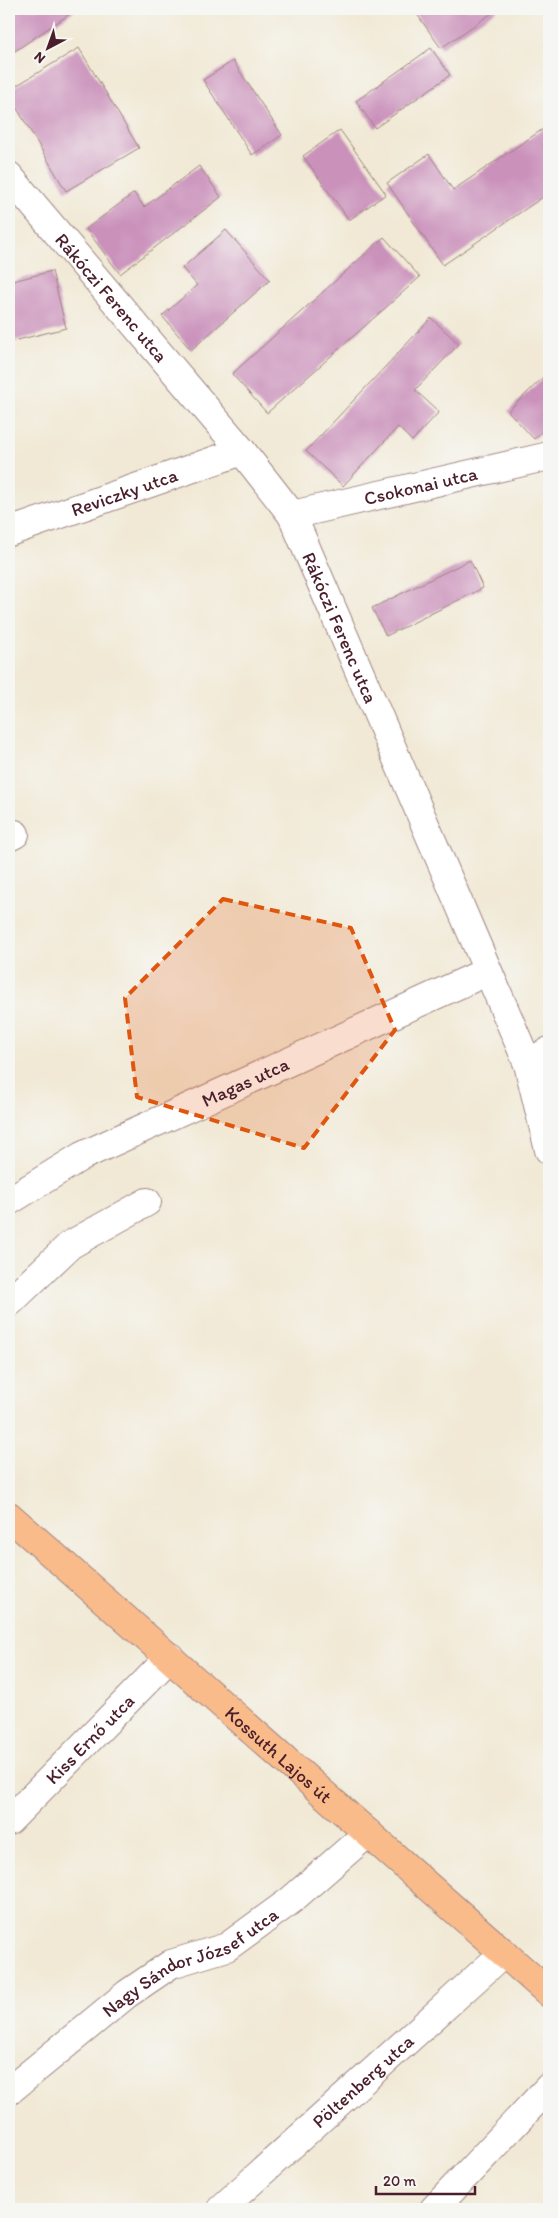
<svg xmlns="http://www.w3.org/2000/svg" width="558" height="2218" font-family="Itim,sans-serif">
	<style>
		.building { fill: #ca91bb }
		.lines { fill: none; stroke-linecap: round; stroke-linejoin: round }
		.minor-casing { stroke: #9e8480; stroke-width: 30 }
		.major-casing { stroke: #9e8480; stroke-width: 30 }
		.minor { stroke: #fff; stroke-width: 28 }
		.major { stroke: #fabb8b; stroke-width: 28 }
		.marked { fill: #e0560e; fill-opacity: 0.2; stroke: #e0560e; stroke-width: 4; stroke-dasharray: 10 6; stroke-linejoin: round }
		.labels { text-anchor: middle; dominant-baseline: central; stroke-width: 4; stroke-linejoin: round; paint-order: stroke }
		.street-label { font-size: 19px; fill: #4a1f2b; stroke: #f6f6f2 }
	</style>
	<rect width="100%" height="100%" fill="#f6f6f2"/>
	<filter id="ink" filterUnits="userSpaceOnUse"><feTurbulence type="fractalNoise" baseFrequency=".02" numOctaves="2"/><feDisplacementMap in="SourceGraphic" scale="10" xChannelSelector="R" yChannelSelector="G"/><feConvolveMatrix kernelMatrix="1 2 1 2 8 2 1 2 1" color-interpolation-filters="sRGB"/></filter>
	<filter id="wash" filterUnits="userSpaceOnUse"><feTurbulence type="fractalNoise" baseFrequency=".0096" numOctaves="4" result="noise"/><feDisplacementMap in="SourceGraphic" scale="20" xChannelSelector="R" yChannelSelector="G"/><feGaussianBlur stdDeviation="1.12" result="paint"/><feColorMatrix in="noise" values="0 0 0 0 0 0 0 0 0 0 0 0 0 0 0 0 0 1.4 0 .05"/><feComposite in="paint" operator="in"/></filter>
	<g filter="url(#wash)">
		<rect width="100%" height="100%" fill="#f1e9d5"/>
		<g id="blocks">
			<g class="building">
				<polygon points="9,9 77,9 9,55"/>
				<polygon points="416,9 498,9 441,48 414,10"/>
				<polygon points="79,48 139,148 66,191 9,95 9,90"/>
				<polygon points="431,48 450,75 375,128 356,101"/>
				<polygon points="233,61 282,135 252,155 203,80"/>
				<polygon points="549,125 549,193 443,265 387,183 429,154 453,190"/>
				<polygon points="340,130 386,194 349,220 303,156"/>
				<polygon points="199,166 221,197 120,274 86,229 134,193 144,207"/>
				<polygon points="226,230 270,280 191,350 162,316 197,285 182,268"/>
				<polygon points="384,237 420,277 267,413 232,374"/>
				<polygon points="52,271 66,328 9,342 9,282"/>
				<polygon points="431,318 459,344 415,390 439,412 412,441 398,427 343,486 306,451"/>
				<polygon points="549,372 549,425 534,439 508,411"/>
				<polygon points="470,560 483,588 386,636 372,608"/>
			</g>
		</g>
	</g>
	<g filter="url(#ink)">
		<use href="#blocks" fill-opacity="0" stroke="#9e8480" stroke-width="1"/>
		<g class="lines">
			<defs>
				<g id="minor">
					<path id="s1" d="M9 176 242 451 292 515 528 1064 549 1150"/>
					<path id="s2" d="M292 515 549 456"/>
					<path id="s3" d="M9 532 242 451"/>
					<polyline points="9,837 15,834"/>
					<polyline points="528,1064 549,1051"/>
					<path id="s4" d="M9 1201 82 1156 486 972"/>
					<polyline points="9,1303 70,1245 147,1202"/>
					<path id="s5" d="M9 1821 170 1657"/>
					<path id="s6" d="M9 2091 127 1994 171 1964 227 1947 290 1901 368 1833"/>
					<path id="s7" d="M221 2209 504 1953"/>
					<polyline points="434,2209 549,2087"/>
				</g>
				<g id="major">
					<path id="s8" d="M9 1516 549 1993"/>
				</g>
			</defs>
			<use href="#minor" class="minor-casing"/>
			<use href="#major" class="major-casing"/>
			<use href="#minor" class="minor"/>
			<use href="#major" class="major"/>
		</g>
	</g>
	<path class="marked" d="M223 899 351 928 395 1030 304 1148 137 1097 125 998Z"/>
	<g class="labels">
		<g class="street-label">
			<text stroke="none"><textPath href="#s1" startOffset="159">Rákóczi Ferenc utca</textPath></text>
			<text stroke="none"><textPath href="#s2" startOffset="132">Csokonai utca</textPath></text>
			<text stroke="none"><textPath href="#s3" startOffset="122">Reviczky utca</textPath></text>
			<text stroke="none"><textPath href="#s1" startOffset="564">Rákóczi Ferenc utca</textPath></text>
			<text stroke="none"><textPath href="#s4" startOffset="265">Magas utca</textPath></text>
			<text stroke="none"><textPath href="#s5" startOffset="115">Kiss Ernő utca</textPath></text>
			<text stroke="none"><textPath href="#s8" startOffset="360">Kossuth Lajos út</textPath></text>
			<text stroke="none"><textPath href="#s6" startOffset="224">Nagy Sándor József utca</textPath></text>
			<text stroke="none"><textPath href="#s7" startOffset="191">Pöltenberg utca</textPath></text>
		</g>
	</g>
	<rect width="558" height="2218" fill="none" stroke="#f6f6f2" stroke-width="30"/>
	<g transform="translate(48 48) rotate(221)" stroke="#f6f6f2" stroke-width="4" paint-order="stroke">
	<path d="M0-4L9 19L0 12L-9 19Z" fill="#4a1f2b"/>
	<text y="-8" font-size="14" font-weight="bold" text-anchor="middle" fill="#4a1f2b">N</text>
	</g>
	<path d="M376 2186v8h99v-8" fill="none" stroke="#4a1f2b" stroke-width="2.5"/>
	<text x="383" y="2186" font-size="15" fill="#4a1f2b" stroke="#f6f6f2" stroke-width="4" paint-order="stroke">20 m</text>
</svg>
